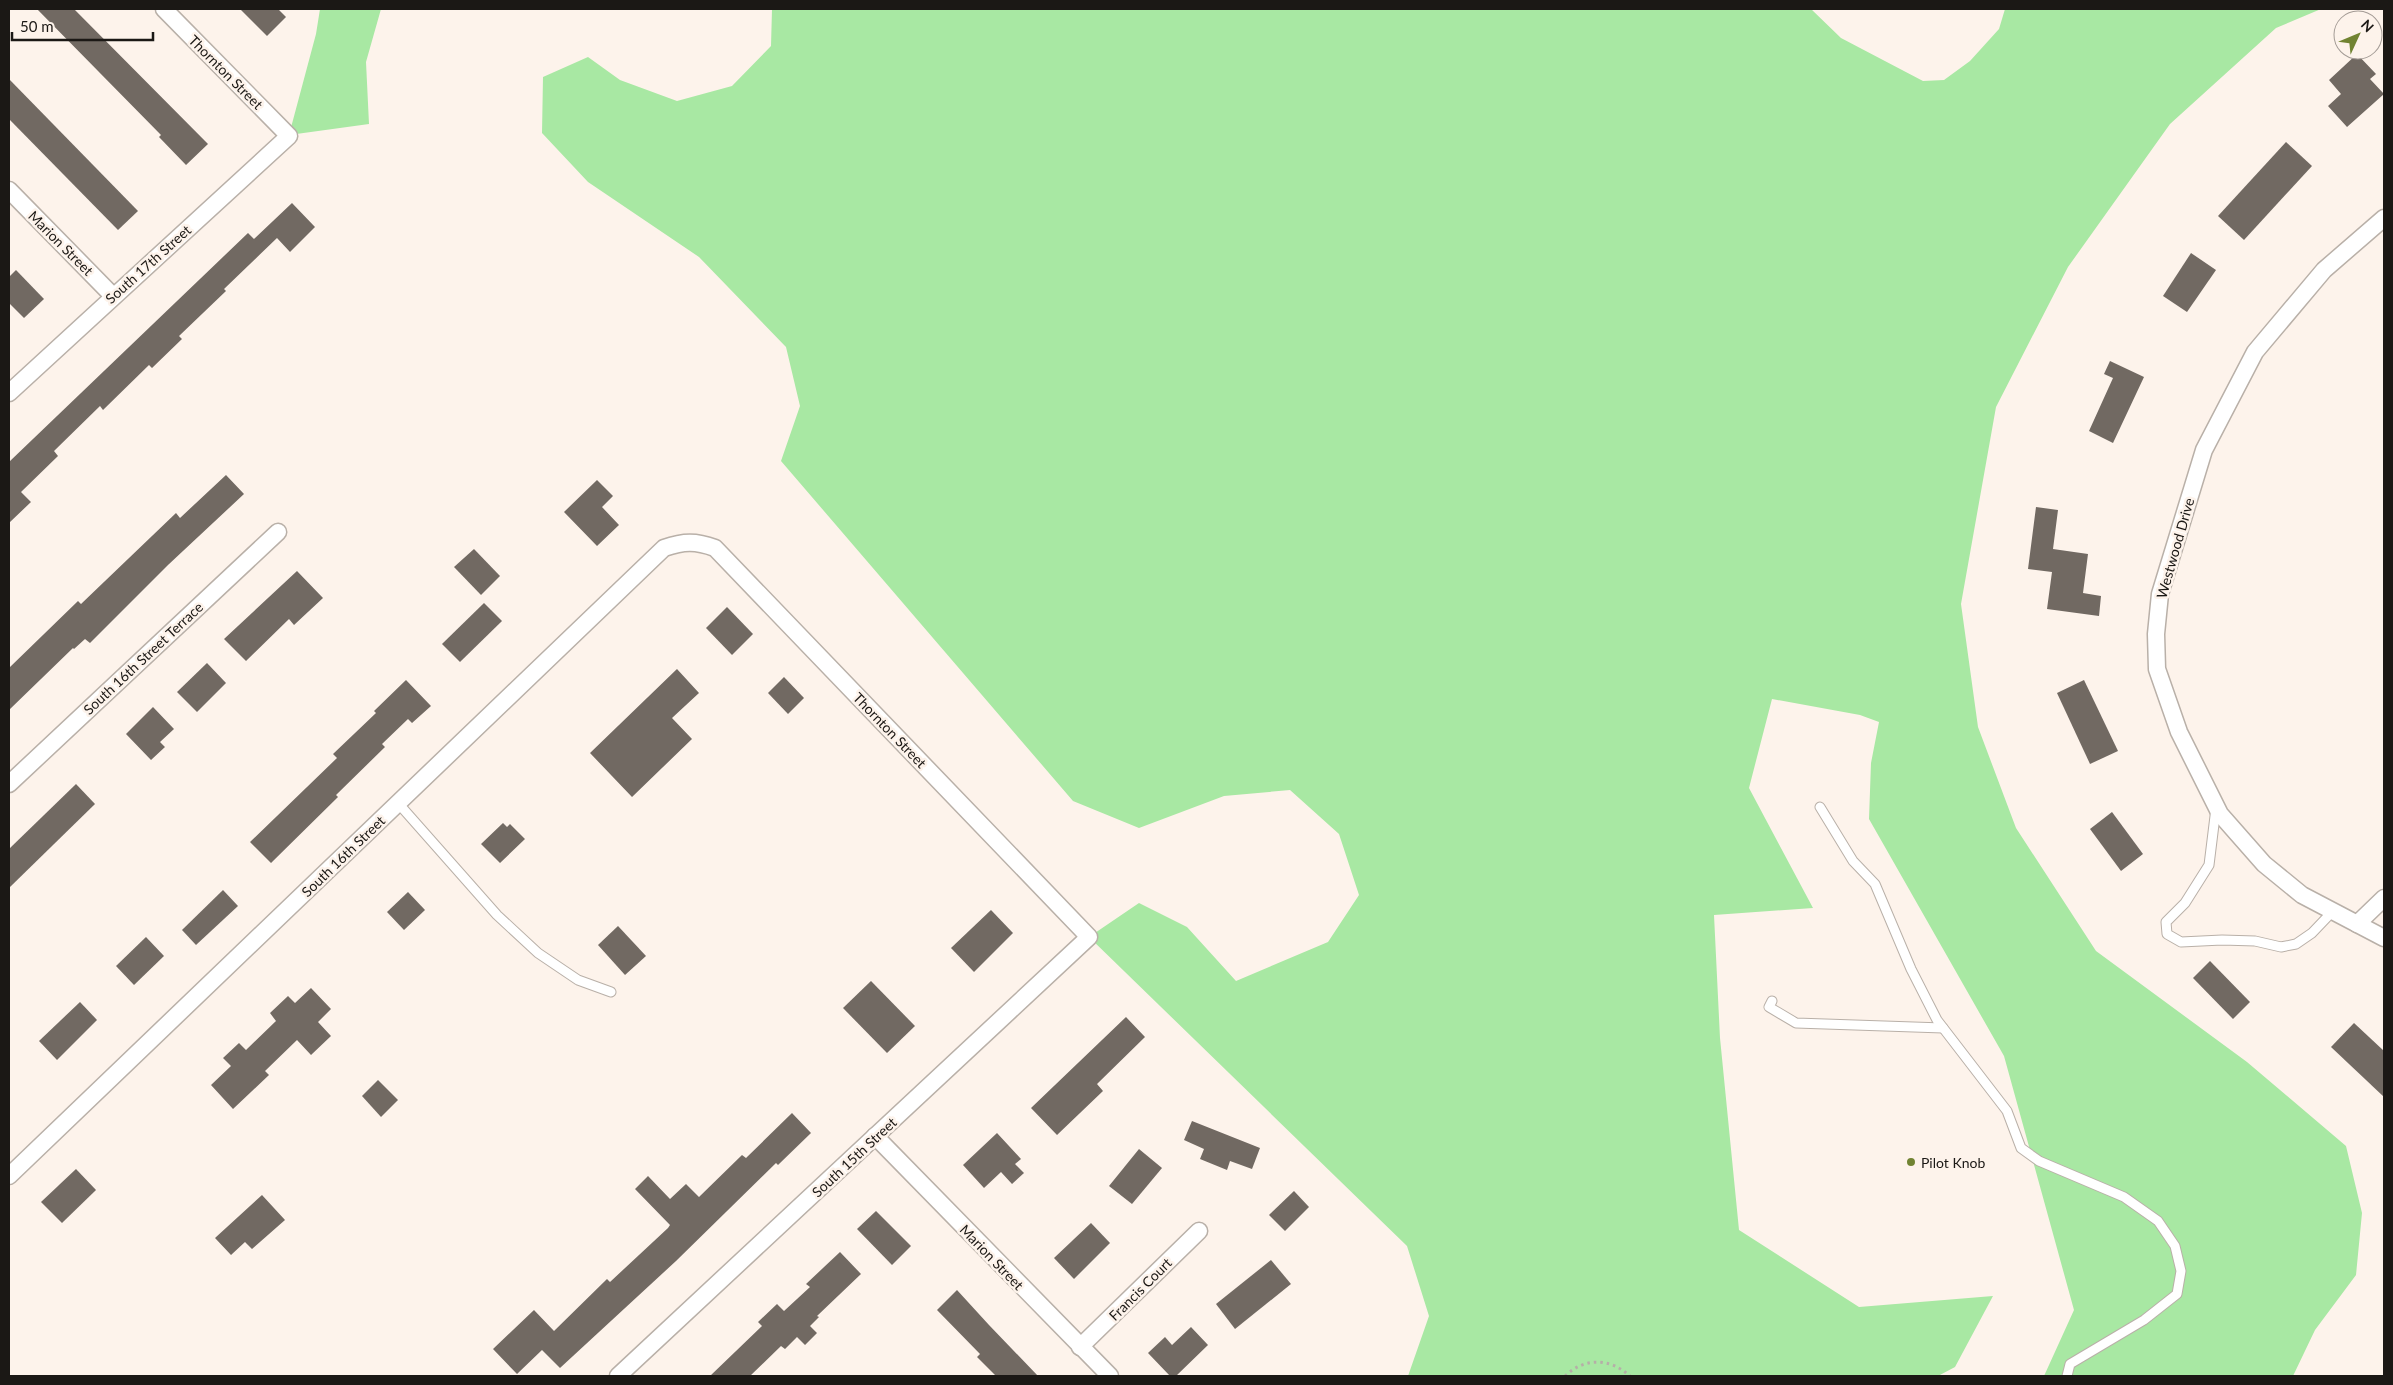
<svg xmlns="http://www.w3.org/2000/svg" width="2393" height="1385" font-family="Lato,sans-serif">
	<style>
		.green { fill: #a8e8a3 }
		.building { fill: #716962 }
		.lines { fill: none; stroke-linecap: round; stroke-linejoin: round }
		.lane-casing { stroke: #b9b0a8; stroke-width: 11 }
		.street-casing { stroke: #b9b0a8; stroke-width: 19 }
		.path { stroke: #b6aea8; stroke-width: 3; stroke-dasharray: 2.5 4; stroke-linecap: butt }
		.lane { stroke: #fff; stroke-width: 9 }
		.street { stroke: #fff; stroke-width: 16 }
		.poi-dot { fill: #718332; stroke: #fdf3eb; stroke-width: 2 }
		.labels { text-anchor: middle; dominant-baseline: central; stroke-width: 5; stroke-linejoin: round; paint-order: stroke }
		.street-label { font-size: 14px; fill: #1b1815; stroke: #fdf3eb }
		.poi-label { font-size: 14px; fill: #1b1815; stroke: #fdf3eb; text-anchor: start }
	</style>
	<rect width="100%" height="100%" fill="#fdf3eb"/>
	<g class="green">
		<polygon points="320,9 381,9 366,62 369,124 289,135 316,34"/>
		<polygon points="772,9 1811,9 1841,38 1923,81 1944,80 1970,61 1999,29 2005,9 2321,9 2276,28 2170,124 2068,267 1996,407 1961,604 1978,727 2016,828 2096,951 2247,1062 2346,1146 2362,1213 2356,1275 2315,1330 2293,1376 2044,1376 2074,1310 2004,1056 1869,819 1871,763 1879,722 1860,715 1772,699 1749,788 1813,908 1714,915 1720,1038 1739,1230 1859,1307 1993,1296 1955,1367 1938,1376 1408,1376 1429,1316 1407,1246 1089,937 1139,903 1187,927 1236,981 1328,942 1359,895 1339,834 1290,790 1224,796 1139,828 1073,801 781,461 800,406 786,347 699,257 588,182 542,133 543,77 588,57 620,80 677,101 732,86 771,46"/>
	</g>
	<g class="building">
		<polygon points="37,9 74,9 208,144 186,165 159,137 161,135"/>
		<polygon points="240,9 278,9 286,17 267,36"/>
		<polygon points="2357,54 2376,74 2370,79 2384,94 2347,127 2328,106 2341,94 2329,80"/>
		<polygon points="9,79 138,211 118,230 9,119"/>
		<polygon points="2286,142 2312,166 2244,240 2218,216"/>
		<polygon points="292,203 315,227 290,252 277,238 224,289 226,291 179,336 182,339 152,368 149,365 103,410 100,406 54,451 58,456 21,492 31,502 9,523 9,462 248,233 254,239"/>
		<polygon points="2191,253 2216,270 2187,312 2163,296"/>
		<polygon points="16,270 44,299 24,318 9,303 9,277"/>
		<polygon points="2110,361 2144,377 2113,443 2089,431 2113,378 2104,374"/>
		<polygon points="226,475 244,494 168,565 90,643 85,639 74,649 73,648 9,710 9,668 78,601 81,604 176,513 180,518"/>
		<polygon points="597,480 613,496 602,507 619,525 597,546 564,512"/>
		<polygon points="2036,507 2058,510 2053,549 2088,554 2083,593 2101,596 2099,616 2047,609 2052,572 2028,569"/>
		<polygon points="474,549 500,576 481,595 454,567"/>
		<polygon points="297,571 323,598 294,625 289,619 246,661 224,639"/>
		<polygon points="484,603 502,621 460,662 442,644"/>
		<polygon points="727,607 753,634 732,655 706,628"/>
		<polygon points="207,663 226,683 197,712 177,692"/>
		<polygon points="677,669 699,693 672,718 692,739 632,797 590,753"/>
		<polygon points="784,677 804,698 788,714 768,693"/>
		<polygon points="406,680 431,706 412,723 408,719 382,744 385,747 336,795 338,797 271,863 250,842 337,758 333,754 376,713 374,711"/>
		<polygon points="2084,680 2118,751 2090,764 2057,693"/>
		<polygon points="153,707 174,729 160,742 165,747 151,760 126,734"/>
		<polygon points="76,784 95,804 9,888 9,849"/>
		<polygon points="2112,812 2143,854 2121,871 2090,829"/>
		<polygon points="503,823 507,827 510,824 525,839 500,863 481,844"/>
		<polygon points="223,890 238,906 196,945 182,930"/>
		<polygon points="408,892 425,910 404,930 387,912"/>
		<polygon points="991,910 1013,933 974,972 951,948"/>
		<polygon points="618,926 646,956 625,975 598,945"/>
		<polygon points="146,937 164,956 134,985 116,966"/>
		<polygon points="2210,961 2250,1002 2233,1019 2193,978"/>
		<polygon points="871,981 915,1026 887,1053 843,1008"/>
		<polygon points="311,988 331,1009 318,1022 331,1036 311,1055 297,1040 265,1071 269,1075 233,1109 211,1085 231,1066 223,1058 239,1043 246,1050 276,1021 270,1013 288,996 295,1003"/>
		<polygon points="80,1002 97,1020 57,1060 39,1041"/>
		<polygon points="1126,1017 1145,1037 1097,1084 1103,1091 1057,1135 1031,1108"/>
		<polygon points="2354,1023 2384,1051 2384,1097 2331,1047"/>
		<polygon points="378,1080 398,1100 381,1117 362,1096"/>
		<polygon points="792,1113 811,1133 778,1165 776,1163 676,1261 560,1368 542,1350 517,1374 493,1349 534,1310 554,1331 607,1279 610,1282 668,1228 670,1225 635,1189 648,1176 670,1199 686,1184 699,1197 742,1155 746,1158"/>
		<polygon points="1192,1121 1260,1148 1252,1169 1230,1161 1227,1170 1200,1159 1204,1149 1184,1140"/>
		<polygon points="997,1133 1021,1159 1015,1164 1024,1173 1012,1184 1001,1172 984,1188 963,1165"/>
		<polygon points="1139,1149 1162,1168 1132,1204 1109,1186"/>
		<polygon points="76,1169 96,1190 62,1223 41,1202"/>
		<polygon points="1294,1191 1309,1207 1285,1231 1269,1215"/>
		<polygon points="262,1195 285,1220 252,1249 245,1242 231,1255 215,1238"/>
		<polygon points="876,1211 911,1246 892,1265 857,1229"/>
		<polygon points="1091,1223 1110,1243 1074,1279 1054,1258"/>
		<polygon points="840,1252 861,1274 817,1316 819,1317 810,1326 817,1333 805,1345 797,1337 785,1349 781,1346 750,1376 710,1376 762,1326 758,1322 777,1304 784,1311 810,1287 806,1284"/>
		<polygon points="1271,1260 1291,1284 1235,1329 1216,1304"/>
		<polygon points="957,1290 989,1325 1038,1376 996,1376 977,1357 980,1354 937,1310"/>
		<polygon points="1191,1327 1208,1345 1176,1376 1170,1376 1148,1353 1165,1337 1172,1345"/>
	</g>
	<g class="lines">
		<defs>
			<g id="lane">
				<polyline points="398,803 497,915 538,953 578,980 611,992"/>
				<polyline points="1820,807 1853,861 1875,884 1911,969 1937,1020 2007,1111 2021,1148 2039,1161 2124,1197 2158,1221 2175,1246 2181,1271 2177,1294 2144,1320 2070,1364 2067,1376"/>
				<polyline points="2216,808 2209,865 2185,903 2166,922 2167,934 2181,942 2222,940 2255,941 2281,947 2296,944 2312,933 2333,911"/>
				<polyline points="1772,1001 1769,1007 1796,1023 1943,1028"/>
			</g>
			<g id="street">
				<polyline points="9,190 113,296"/>
				<polyline points="2384,218 2324,270 2255,352 2204,450 2160,594 2156,634 2157,669 2179,732 2220,814 2264,864 2302,895 2384,938"/>
				<polyline points="9,393 289,136 164,9"/>
				<polyline points="9,784 278,532"/>
				<polyline points="2357,924 2384,898"/>
				<polyline points="875,1136 1110,1376"/>
				<path d="M9 1176 664 548C684 541 696 541 715 548L1089 937 618 1376"/>
				<polyline points="1080,1347 1199,1231"/>
			</g>
		</defs>
		<use href="#lane" class="lane-casing"/>
		<use href="#street" class="street-casing"/>
		<path class="path" d="M1565 1376C1585 1357 1610 1358 1630 1376"/>
		<use href="#lane" class="lane"/>
		<use href="#street" class="street"/>
	</g>
	<circle class="poi-dot" cx="1911" cy="1162" r="5"/>
	<g class="labels">
		<g class="street-label">
			<text transform="translate(226 72) rotate(45)">Thornton Street</text>
			<text transform="translate(61 243) rotate(45)">Marion Street</text>
			<text transform="translate(148 264) rotate(-42)">South 17th Street</text>
			<text transform="translate(2175 548) rotate(-74)">Westwood Drive</text>
			<text transform="translate(143 658) rotate(-43)">South 16th Street Terrace</text>
			<text transform="translate(890 730) rotate(46)">Thornton Street</text>
			<text transform="translate(343 856) rotate(-44)">South 16th Street</text>
			<text transform="translate(854 1157) rotate(-43)">South 15th Street</text>
			<text transform="translate(992 1257) rotate(46)">Marion Street</text>
			<text transform="translate(1140 1289) rotate(-45)">Francis Court</text>
		</g>
		<g class="poi-label">
			<text x="1921" y="1162">Pilot Knob</text>
		</g>
	</g>
	<rect width="2393" height="1385" fill="none" stroke="#1b1815" stroke-width="20"/>
	<g transform="translate(2358 35) rotate(46)"><circle r="24" fill="#fdf3eb" stroke="#a39b95"/>
	<path d="M0-4L9 19L0 12L-9 19Z" fill="#718332"/>
	<text y="-8" font-size="14" font-weight="bold" text-anchor="middle" fill="#1b1815">N</text>
	</g>
	<path d="M12 32v8h141v-8" fill="none" stroke="#1b1815" stroke-width="2.5"/>
	<text x="20" y="32" font-size="15" fill="#1b1815" stroke="#fdf3eb" stroke-width="4" paint-order="stroke">50 m</text>
</svg>
